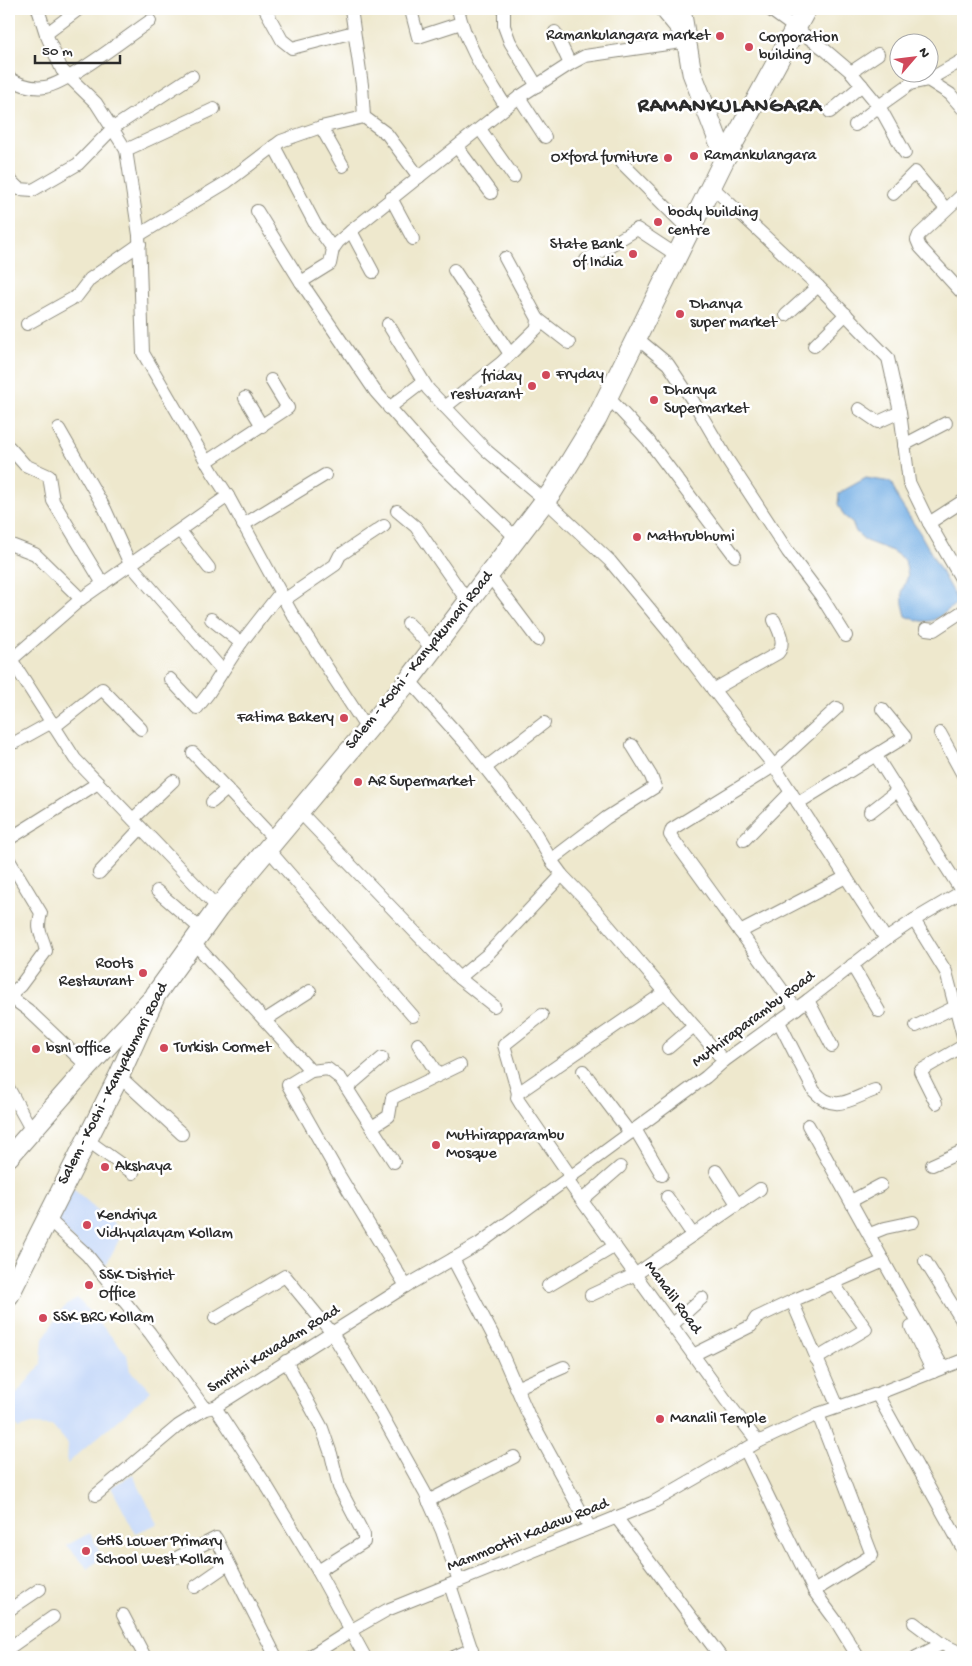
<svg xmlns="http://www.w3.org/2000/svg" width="972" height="1666" font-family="'Gochi Hand',sans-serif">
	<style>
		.built { fill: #cadcf9 }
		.water { fill: #73aee4; stroke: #4f6c88 }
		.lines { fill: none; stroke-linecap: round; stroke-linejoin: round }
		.street-casing { stroke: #8c8a7c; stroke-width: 14 }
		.secondary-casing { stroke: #8c8a7c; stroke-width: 21 }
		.primary-casing { stroke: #8c8a7c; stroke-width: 22 }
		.street { stroke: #fff; stroke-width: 12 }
		.secondary { stroke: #fff; stroke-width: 19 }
		.primary { stroke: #fff; stroke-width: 20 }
		.poi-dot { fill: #d1495b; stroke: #fff; stroke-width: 2 }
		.labels { text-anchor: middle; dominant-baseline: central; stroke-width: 5; stroke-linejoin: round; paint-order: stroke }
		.poi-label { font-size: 16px; fill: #2b2b2b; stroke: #fff; text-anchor: start }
		.street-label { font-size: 16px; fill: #2b2b2b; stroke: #fff }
		.district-label { font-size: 21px; font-weight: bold; letter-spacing: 1px; fill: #2b2b2b; stroke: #fff }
	</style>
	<rect width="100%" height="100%" fill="#fff"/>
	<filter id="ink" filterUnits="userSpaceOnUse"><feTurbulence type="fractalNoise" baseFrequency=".02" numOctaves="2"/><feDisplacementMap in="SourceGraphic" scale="10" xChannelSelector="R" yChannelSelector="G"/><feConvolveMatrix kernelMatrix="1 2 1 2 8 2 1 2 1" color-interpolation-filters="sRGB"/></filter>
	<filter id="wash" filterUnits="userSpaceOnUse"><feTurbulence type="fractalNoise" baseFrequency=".0096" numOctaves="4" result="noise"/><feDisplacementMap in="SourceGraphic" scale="20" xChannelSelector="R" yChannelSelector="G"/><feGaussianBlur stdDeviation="1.12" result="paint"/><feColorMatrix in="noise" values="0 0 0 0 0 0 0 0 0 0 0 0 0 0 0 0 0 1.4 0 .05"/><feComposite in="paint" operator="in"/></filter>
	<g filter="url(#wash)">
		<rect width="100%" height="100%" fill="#eee8cd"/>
		<g class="built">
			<polygon points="71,1187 123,1232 103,1271 53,1218"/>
			<polygon points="77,1298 127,1354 130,1371 142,1381 151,1391 67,1464 68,1444 53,1426 31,1425 18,1429 9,1414 9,1402 41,1365 43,1339 61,1310"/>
			<polygon points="133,1475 158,1524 135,1533 111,1487"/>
			<polygon points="90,1533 102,1557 88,1569 67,1545"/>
		</g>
		<path class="water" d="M866 478 891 482 899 501 920 533 954 595 957 603C937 618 932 628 906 616L903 604 902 591 908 576 905 560 892 551 866 541 856 532 852 522 844 516 838 504 839 493Z"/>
	</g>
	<g filter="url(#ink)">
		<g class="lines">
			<defs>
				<g id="street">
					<polyline points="38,9 46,34 62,70 96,103 126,150 139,235 143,353 213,473 228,496 291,612 367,729"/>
					<polyline points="265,9 282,40 292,48 354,32"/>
					<polyline points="351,9 362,85 364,117"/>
					<path d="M458 9C466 46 487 76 506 107"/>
					<polyline points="504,9 504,26 510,42 537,86"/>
					<polyline points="660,9 684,38"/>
					<polyline points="769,9 824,49 851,72 879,106 910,84 928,80 950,94 963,109"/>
					<polyline points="412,14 418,37 461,23"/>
					<polyline points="555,32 570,64"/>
					<polyline points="46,34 79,9"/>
					<polyline points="851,72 878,54"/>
					<path d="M9 78C20 85 31 89 45 87 67 84 128 36 150 21"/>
					<polyline points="928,80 963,60"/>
					<polyline points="519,97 545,137"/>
					<polyline points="830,112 862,85"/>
					<polyline points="855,125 879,106 905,153"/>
					<polyline points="321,127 343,166"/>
					<polyline points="480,129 514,177"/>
					<polyline points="274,146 315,224 333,249 330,264 301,282"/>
					<polyline points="457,147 491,193"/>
					<polyline points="126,150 214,109"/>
					<polyline points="622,163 690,231"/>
					<polyline points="9,179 19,189 33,190 78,164 113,128 192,76"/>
					<polyline points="711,186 818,286 888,358 900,412 909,482 929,523 963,582"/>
					<polyline points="893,194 915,172 946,209"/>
					<polyline points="963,194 919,235 917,240 920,247 963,294"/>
					<polyline points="391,198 413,239"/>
					<polyline points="257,211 301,282 375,391 435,459 516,538"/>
					<polyline points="139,235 227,182 281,141 321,127 364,117 387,134 419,177"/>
					<polyline points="333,249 338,242 351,231"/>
					<polyline points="586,260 637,229 678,256"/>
					<polyline points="454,270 510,354"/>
					<polyline points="373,272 351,231 519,97 570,64 585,56 688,41"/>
					<polyline points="786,315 818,286"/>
					<polyline points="538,319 569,343"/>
					<polyline points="27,324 77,296 90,279 140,244"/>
					<polyline points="388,324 428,389 487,451 545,500 610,561 673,637 722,701 774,766 886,939"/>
					<polyline points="638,339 668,364 693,401 727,459 788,552 821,596 846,636"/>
					<polyline points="814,346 846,314"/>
					<polyline points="608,397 648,440 735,556"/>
					<polyline points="245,398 262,426"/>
					<polyline points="445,407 501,363 537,328 538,319 505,258"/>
					<polyline points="389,408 423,382"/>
					<polyline points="859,409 878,422 900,412"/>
					<polyline points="59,429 105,509 130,564 222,670"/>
					<polyline points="904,445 946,423"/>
					<polyline points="9,447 25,465 49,476 53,501 103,584"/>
					<polyline points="206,462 288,408 271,380"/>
					<polyline points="397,511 416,527 468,602"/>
					<polyline points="929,523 963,501"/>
					<polyline points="243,525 325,475"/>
					<polyline points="180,531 209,568"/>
					<polyline points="9,544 35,554 81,599"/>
					<polyline points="489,575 538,640"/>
					<polyline points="284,600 335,565 340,555 384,526"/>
					<polyline points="211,619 241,643"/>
					<polyline points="408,623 433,649"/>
					<polyline points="926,629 934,630 963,611"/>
					<polyline points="9,656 75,759 218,908"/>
					<polyline points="11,660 81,599 228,496"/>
					<polyline points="170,679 197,708 208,694 241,643 280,593"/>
					<polyline points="409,680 468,746 533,829 551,860 562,875 589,903 724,1061"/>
					<path d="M713 690 778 653C786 643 779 631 774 620"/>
					<polyline points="54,727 102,689 141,729"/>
					<polyline points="940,733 963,775"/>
					<polyline points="16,742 52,722"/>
					<polyline points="193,753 274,839"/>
					<polyline points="876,756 962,892"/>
					<polyline points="485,768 544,723"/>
					<polyline points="212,802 227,789"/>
					<polyline points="798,803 905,737 882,709"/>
					<polyline points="298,810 459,978 487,955 562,875"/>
					<polyline points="870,812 897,791"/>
					<polyline points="133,819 173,781"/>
					<polyline points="9,839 98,783"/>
					<polyline points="744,840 791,792"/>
					<polyline points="268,849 413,1016"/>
					<path d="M9 860 41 913C36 934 42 932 46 951L20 986 13 992V999L28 1010 88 1067"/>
					<polyline points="551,860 606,818 655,787 651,776 632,745"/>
					<polyline points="99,873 141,828"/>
					<polyline points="157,891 202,930"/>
					<polyline points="914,920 946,972 963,1036"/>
					<polyline points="740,932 846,877"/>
					<polyline points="193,942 311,1071 288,1085 339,1175 406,1286"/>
					<polyline points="852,965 879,1011"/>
					<polyline points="459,978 494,1006"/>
					<polyline points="808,1000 832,1046"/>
					<polyline points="796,1009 670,835 672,829 774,766 837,708"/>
					<polyline points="265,1020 310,991"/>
					<path d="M779 1022 814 1091C835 1114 850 1099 875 1090"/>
					<polyline points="916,1026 955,1007"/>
					<polyline points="418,1044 438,1075"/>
					<polyline points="668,1048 694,1026"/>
					<polyline points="311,1071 328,1069 341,1079 394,1162"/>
					<polyline points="583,1071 630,1133"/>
					<polyline points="119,1076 182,1134"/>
					<polyline points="347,1088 382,1058"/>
					<polyline points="9,1089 32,1131"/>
					<polyline points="518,1093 504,1045 542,1015"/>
					<polyline points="936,1103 920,1071 963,1046"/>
					<polyline points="808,1125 943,1368"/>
					<polyline points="372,1127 389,1116 392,1098 460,1065"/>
					<polyline points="635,1129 662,1175"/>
					<polyline points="87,1140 133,1173"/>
					<polyline points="932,1165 963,1151"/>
					<polyline points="716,1171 737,1204"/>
					<polyline points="571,1177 520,1103 517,1098 518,1093 665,992"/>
					<polyline points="667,1197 693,1235"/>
					<polyline points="582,1200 620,1167"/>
					<polyline points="851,1201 881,1185"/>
					<polyline points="47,1218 87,1255 150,1333 205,1409 215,1407 406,1286 479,1244 706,1077 724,1061 808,1000 886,939 914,920 963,891"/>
					<polyline points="870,1234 885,1228 913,1222"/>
					<polyline points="453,1259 498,1345 528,1414 590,1528"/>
					<polyline points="925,1261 963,1322"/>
					<polyline points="548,1286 615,1246"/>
					<polyline points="591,1295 636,1274 760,1189"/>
					<polyline points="792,1301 838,1407"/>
					<polyline points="215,1318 285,1276 332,1333 379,1410 425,1493 442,1531 459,1581"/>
					<polyline points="672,1325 702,1298"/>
					<polyline points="911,1327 933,1372"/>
					<polyline points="693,1355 751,1326 756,1318 792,1301 884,1261"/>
					<polyline points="816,1359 866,1329 833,1283"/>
					<polyline points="286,1361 322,1428 331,1454 339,1487 364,1535 364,1542 318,1571"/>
					<polyline points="516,1388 564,1367"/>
					<polyline points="877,1394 963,1549"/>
					<polyline points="215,1407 268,1488 318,1571 365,1657"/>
					<polyline points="758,1442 818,1414 877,1394 963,1360"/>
					<polyline points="745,1449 814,1591 836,1621 858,1657"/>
					<polyline points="96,1495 178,1426 205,1409"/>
					<polyline points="428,1501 514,1457"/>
					<polyline points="616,1517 721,1657"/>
					<polyline points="178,1557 216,1538 276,1657"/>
					<polyline points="450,1585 474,1657"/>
					<polyline points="195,1587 228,1564"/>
					<polyline points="814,1591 872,1555 818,1414"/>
					<polyline points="9,1610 40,1589"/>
					<polyline points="123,1615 145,1657"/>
					<polyline points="914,1623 942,1644 963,1654"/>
					<polyline points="9,1648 53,1617"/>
					<polyline points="309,1657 350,1631 387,1610 652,1503 758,1442 725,1399 567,1180"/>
					<polyline points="454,1657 472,1649"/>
					<polyline points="916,1657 942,1644"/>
				</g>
				<g id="secondary">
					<polyline points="681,9 692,73 725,158"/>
					<polyline points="9,1157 88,1067 152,999"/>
				</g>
				<polyline id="primary" points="9,1295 119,1076 156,994 218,908 409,680 553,490 597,418 725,158 806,9"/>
			</defs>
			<use href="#street" class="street-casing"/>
			<use href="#secondary" class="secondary-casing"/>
			<use href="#primary" class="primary-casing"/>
			<use href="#street" class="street"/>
			<use href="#secondary" class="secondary"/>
			<use href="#primary" class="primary"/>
		</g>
	</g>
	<g class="poi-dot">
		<circle cx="720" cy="36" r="5"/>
		<circle cx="749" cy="47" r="5"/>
		<circle cx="694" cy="156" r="5"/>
		<circle cx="668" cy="158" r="5"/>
		<circle cx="658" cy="222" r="5"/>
		<circle cx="633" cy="254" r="5"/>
		<circle cx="680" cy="314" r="5"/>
		<circle cx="546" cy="375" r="5"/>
		<circle cx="532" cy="386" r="5"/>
		<circle cx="654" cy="400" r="5"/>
		<circle cx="637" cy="537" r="5"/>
		<circle cx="344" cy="718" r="5"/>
		<circle cx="358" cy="782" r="5"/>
		<circle cx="143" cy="973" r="5"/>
		<circle cx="164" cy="1048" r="5"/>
		<circle cx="36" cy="1049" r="5"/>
		<circle cx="436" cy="1145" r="5"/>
		<circle cx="105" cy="1167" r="5"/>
		<circle cx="87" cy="1225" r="5"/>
		<circle cx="89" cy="1285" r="5"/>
		<circle cx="43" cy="1318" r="5"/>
		<circle cx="660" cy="1419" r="5"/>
		<circle cx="86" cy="1551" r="5"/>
	</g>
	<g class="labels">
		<g class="poi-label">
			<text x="710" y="36" text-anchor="end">Ramankulangara market</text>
			<text x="759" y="38">Corporation<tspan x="759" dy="18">building</tspan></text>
			<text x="704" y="156">Ramankulangara</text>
			<text x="658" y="158" text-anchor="end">Oxford furniture</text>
			<text x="668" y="213">body building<tspan x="668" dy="18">centre</tspan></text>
			<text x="623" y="245" text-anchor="end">State Bank<tspan x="623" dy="18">of India</tspan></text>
			<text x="690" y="305">Dhanya<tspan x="690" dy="18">super market</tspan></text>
			<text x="556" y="375">Fryday</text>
			<text x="522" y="377" text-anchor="end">friday<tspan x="522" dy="18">restuarant</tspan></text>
			<text x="664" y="391">Dhanya<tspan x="664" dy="18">Supermarket</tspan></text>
			<text x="647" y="537">Mathrubhumi</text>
			<text x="334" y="718" text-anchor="end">Fatima Bakery</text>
			<text x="368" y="782">AR Supermarket</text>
			<text x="133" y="964" text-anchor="end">Roots<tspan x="133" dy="18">Restaurant</tspan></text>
			<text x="174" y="1048">Turkish Cormet</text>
			<text x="46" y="1049">bsnl office</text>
			<text x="446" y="1136">Muthirapparambu<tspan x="446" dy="18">Mosque</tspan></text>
			<text x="115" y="1167">Akshaya</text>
			<text x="97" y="1216">Kendriya<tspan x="97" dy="18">Vidhyalayam Kollam</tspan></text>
			<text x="99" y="1276">SSK District<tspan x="99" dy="18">Office</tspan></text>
			<text x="53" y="1318">SSK BRC Kollam</text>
			<text x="670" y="1419">Manalil Temple</text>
			<text x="96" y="1542">GHS Lower Primary<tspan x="96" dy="18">School West Kollam</tspan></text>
		</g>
		<g class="street-label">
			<text transform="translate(420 661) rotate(-51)">Salem - Kochi - Kanyakumari Road</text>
			<text transform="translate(754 1020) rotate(-37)">Muthiraparambu Road</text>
			<text transform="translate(114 1084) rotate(-63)">Salem - Kochi - Kanyakumari Road</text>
			<text transform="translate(672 1298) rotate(54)">Manalil Road</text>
			<text transform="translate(274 1350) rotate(-32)">Smrithi Kavadam Road</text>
			<text transform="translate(528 1536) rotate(-22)">Mammoottil Kadavu Road</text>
		</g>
		<g class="district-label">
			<text x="730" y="107">RAMANKULANGARA</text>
		</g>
	</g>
	<rect width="972" height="1666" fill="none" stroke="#fff" stroke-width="30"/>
	<g transform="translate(914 58) rotate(62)"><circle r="24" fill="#ffffff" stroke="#aaaaaa"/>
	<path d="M0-4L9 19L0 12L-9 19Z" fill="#d1495b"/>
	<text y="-8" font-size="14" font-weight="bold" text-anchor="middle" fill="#2b2b2b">N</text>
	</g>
	<path d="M35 55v8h85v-8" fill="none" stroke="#2b2b2b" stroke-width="2.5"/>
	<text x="42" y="55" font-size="15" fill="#2b2b2b" stroke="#ffffff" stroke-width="4" paint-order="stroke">50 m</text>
</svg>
